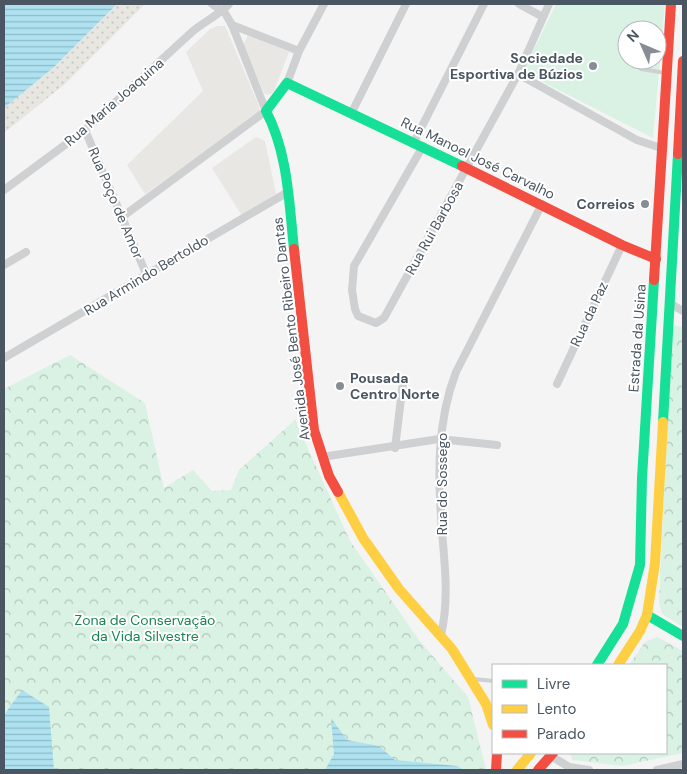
<svg xmlns="http://www.w3.org/2000/svg" width="687" height="774" font-family="'DM Sans',sans-serif">
	<style>
		.commercial { fill: #e8e7e3 }
		.forest { fill: url(#forest-crowns) }
		.sand { fill: url(#sand-dots) }
		.pitch { fill: #d9f2e3; fill-rule: evenodd }
		.water { fill: url(#water-rules) }
		.lines { fill: none; stroke-linecap: round; stroke-linejoin: round }
		.lane { stroke: #ced0d2; stroke-width: 4 }
		.street { stroke: #ced0d2; stroke-width: 8 }
		.fast { stroke: #16e098; stroke-width: 10 }
		.slow { stroke: #ffcf43; stroke-width: 10 }
		.jam { stroke: #f24e42; stroke-width: 10 }
		.poi-dot { fill: #868d94; stroke: #fff; stroke-width: 2 }
		.labels { text-anchor: middle; dominant-baseline: central; stroke-width: 4; stroke-linejoin: round; paint-order: stroke }
		.poi-label { font-size: 14px; font-weight: bold; fill: #4a5661; stroke: #fff; text-anchor: end }
		.street-label { font-size: 14px; fill: #4a5661; stroke: #fff }
		.park-label { font-size: 14px; fill: #17864f; stroke: #fff }
	</style>
	<defs>
		<pattern id="forest-crowns" width="20" height="18" patternUnits="userSpaceOnUse" patternTransform="scale(1.25)"><rect width="20" height="18" fill="#d9f2e3"/><path d="M2 6a3 3 0 1 1 6 0M12 15a3 3 0 1 1 6 0" fill="none" stroke="#b2c7bb"/></pattern>
		<pattern id="sand-dots" width="8" height="8" patternUnits="userSpaceOnUse" patternTransform="scale(1.25)"><rect width="8" height="8" fill="#e7e6e1"/><path d="M2 2h.1M6 6h.1" fill="none" stroke="#c8c7c4" stroke-width="1.8" stroke-linecap="round"/></pattern>
		<pattern id="water-rules" width="6" height="5" patternUnits="userSpaceOnUse" patternTransform="scale(1.25)"><rect width="6" height="5" fill="#aee2f0"/><path d="M0 2.5h6" fill="none" stroke="#90bac6"/></pattern>
	</defs>
	<rect width="100%" height="100%" fill="#f4f4f4"/>
	<g class="commercial">
		<polygon points="217,26 225,26 259,106 260,113 145,194 127,165 203,91 186,52 210,29"/>
		<polygon points="248,35 289,52 274,91 271,94 267,95 264,93 243,45"/>
		<polygon points="256,137 265,141 276,194 242,216 212,168"/>
	</g>
	<g class="forest">
		<polygon points="672,325 683,327 683,627 662,614 659,602"/>
		<polygon points="70,355 145,403 164,488 193,470 212,491 231,490 239,470 295,420 350,541 419,640 468,697 486,770 4,770 4,389"/>
		<polygon points="657,637 683,651 683,753 622,766 573,760 570,753 666,753 666,665 629,665 645,642"/>
	</g>
	<polygon class="sand" points="117,4 145,4 65,84 4,133 4,108 53,68"/>
	<path class="pitch" d="M556 4H665L653 138 523 72ZM627 30H657V60H627Z"/>
	<g class="water">
		<polygon points="4,4 117,4 53,68 4,108"/>
		<polygon points="22,690 49,707 54,770 4,770 4,715"/>
		<polygon points="331,718 347,740 379,746 395,760 457,766 464,770 325,770 334,754"/>
	</g>
	<g class="lines">
		<g class="lane">
			<polyline points="636,60 636,65 641,69 666,73"/>
			<polyline points="474,679 493,681"/>
		</g>
		<g class="street">
			<polyline points="519,4 543,17"/>
			<polyline points="232,25 299,51"/>
			<polyline points="518,74 637,140 661,148"/>
			<polyline points="287,83 299,51 324,4"/>
			<polyline points="352,112 406,4"/>
			<polyline points="85,130 147,276"/>
			<polyline points="414,142 484,4"/>
			<polyline points="423,146 354,266 352,290 355,309 358,316 376,323 384,318 518,74 549,4"/>
			<path d="M4 190 85 130 193 31C205 21 219 15 229 4"/>
			<polyline points="122,217 266,111 232,25 225,13 212,4"/>
			<polyline points="4,265 26,252"/>
			<polyline points="669,303 683,311"/>
			<polyline points="4,358 288,192"/>
			<polyline points="557,384 622,245"/>
			<polyline points="395,448 403,382"/>
			<polyline points="322,457 439,439 497,445"/>
			<path d="M441 635C449 601 445 566 442 532 438 478 436 424 456 372L542 204"/>
			<polyline points="551,756 569,767 589,770"/>
			<polyline points="657,770 683,764"/>
		</g>
		<g class="fast">
			<path d="M294 249C289 202 288 153 266 111L287 83 462 166"/>
			<polyline points="663,422 678,154"/>
			<polyline points="647,615 683,636"/>
			<polyline points="597,665 623,624 640,565 642,478 654,280"/>
		</g>
		<g class="slow">
			<polyline points="338,492 363,538 399,589 452,649 486,704 493,725"/>
			<polyline points="618,665 640,631 647,615 655,563 663,422"/>
			<polyline points="517,770 531,753"/>
		</g>
		<g class="jam">
			<polyline points="678,154 683,61"/>
			<polyline points="462,166 622,245 656,259"/>
			<polyline points="294,249 314,430 329,476 338,492"/>
			<polyline points="654,280 671,4"/>
			<polyline points="496,770 497,753"/>
			<polyline points="538,770 553,753"/>
		</g>
	</g>
	<g class="poi-dot">
		<circle cx="593" cy="66" r="5"/>
		<circle cx="645" cy="204" r="5"/>
		<circle cx="340" cy="386" r="5"/>
	</g>
	<g class="labels">
		<g class="poi-label">
			<text x="583" y="58">Sociedade<tspan x="583" dy="16">Esportiva de Búzios</tspan></text>
			<text x="635" y="204">Correios</text>
			<text x="350" y="378" text-anchor="start">Pousada<tspan x="350" dy="16">Centro Norte</tspan></text>
		</g>
		<g class="street-label">
			<text transform="translate(114 102) rotate(-41)">Rua Maria Joaquina</text>
			<text transform="translate(478 158) rotate(26)">Rua Manoel José Carvalho</text>
			<text transform="translate(116 203) rotate(67)">Rua Poço de Amor</text>
			<text transform="translate(434 228) rotate(-61)">Rua Rui Barbosa</text>
			<text transform="translate(146 275) rotate(-31)">Rua Armindo Bertoldo</text>
			<text transform="translate(589 314) rotate(-65)">Rua da Paz</text>
			<text transform="translate(291 329) rotate(-97)">Avenida José Bento Ribeiro Dantas</text>
			<text transform="translate(637 338) rotate(-86)">Estrada da Usina</text>
			<text transform="translate(442 484) rotate(-90)">Rua do Sossego</text>
		</g>
		<g class="park-label">
			<text x="145" y="620">Zona de Conservação<tspan x="145" dy="16">da Vida Silvestre</tspan></text>
		</g>
	</g>
	<rect width="687" height="774" fill="none" stroke="#4a5661" stroke-width="10"/>
	<rect x="492" y="664" width="175" height="90" fill="#ffffff" stroke="#b7bbc0"/>
	<rect x="502" y="680" width="25" height="8" fill="#16e098" stroke="#b7bbc0"/>
	<text x="537" y="689" font-size="15" fill="#4a5661">Livre</text>
	<rect x="502" y="705" width="25" height="8" fill="#ffcf43" stroke="#b7bbc0"/>
	<text x="537" y="714" font-size="15" fill="#4a5661">Lento</text>
	<rect x="502" y="730" width="25" height="8" fill="#f24e42" stroke="#b7bbc0"/>
	<text x="537" y="739" font-size="15" fill="#4a5661">Parado</text>
	<g transform="translate(642 45) rotate(315)"><circle r="24" fill="#ffffff" stroke="#b7bbc0"/>
	<path d="M0-4L9 19L0 12L-9 19Z" fill="#868d94"/>
	<text y="-8" font-size="14" font-weight="bold" text-anchor="middle" fill="#4a5661">N</text>
	</g>
</svg>
